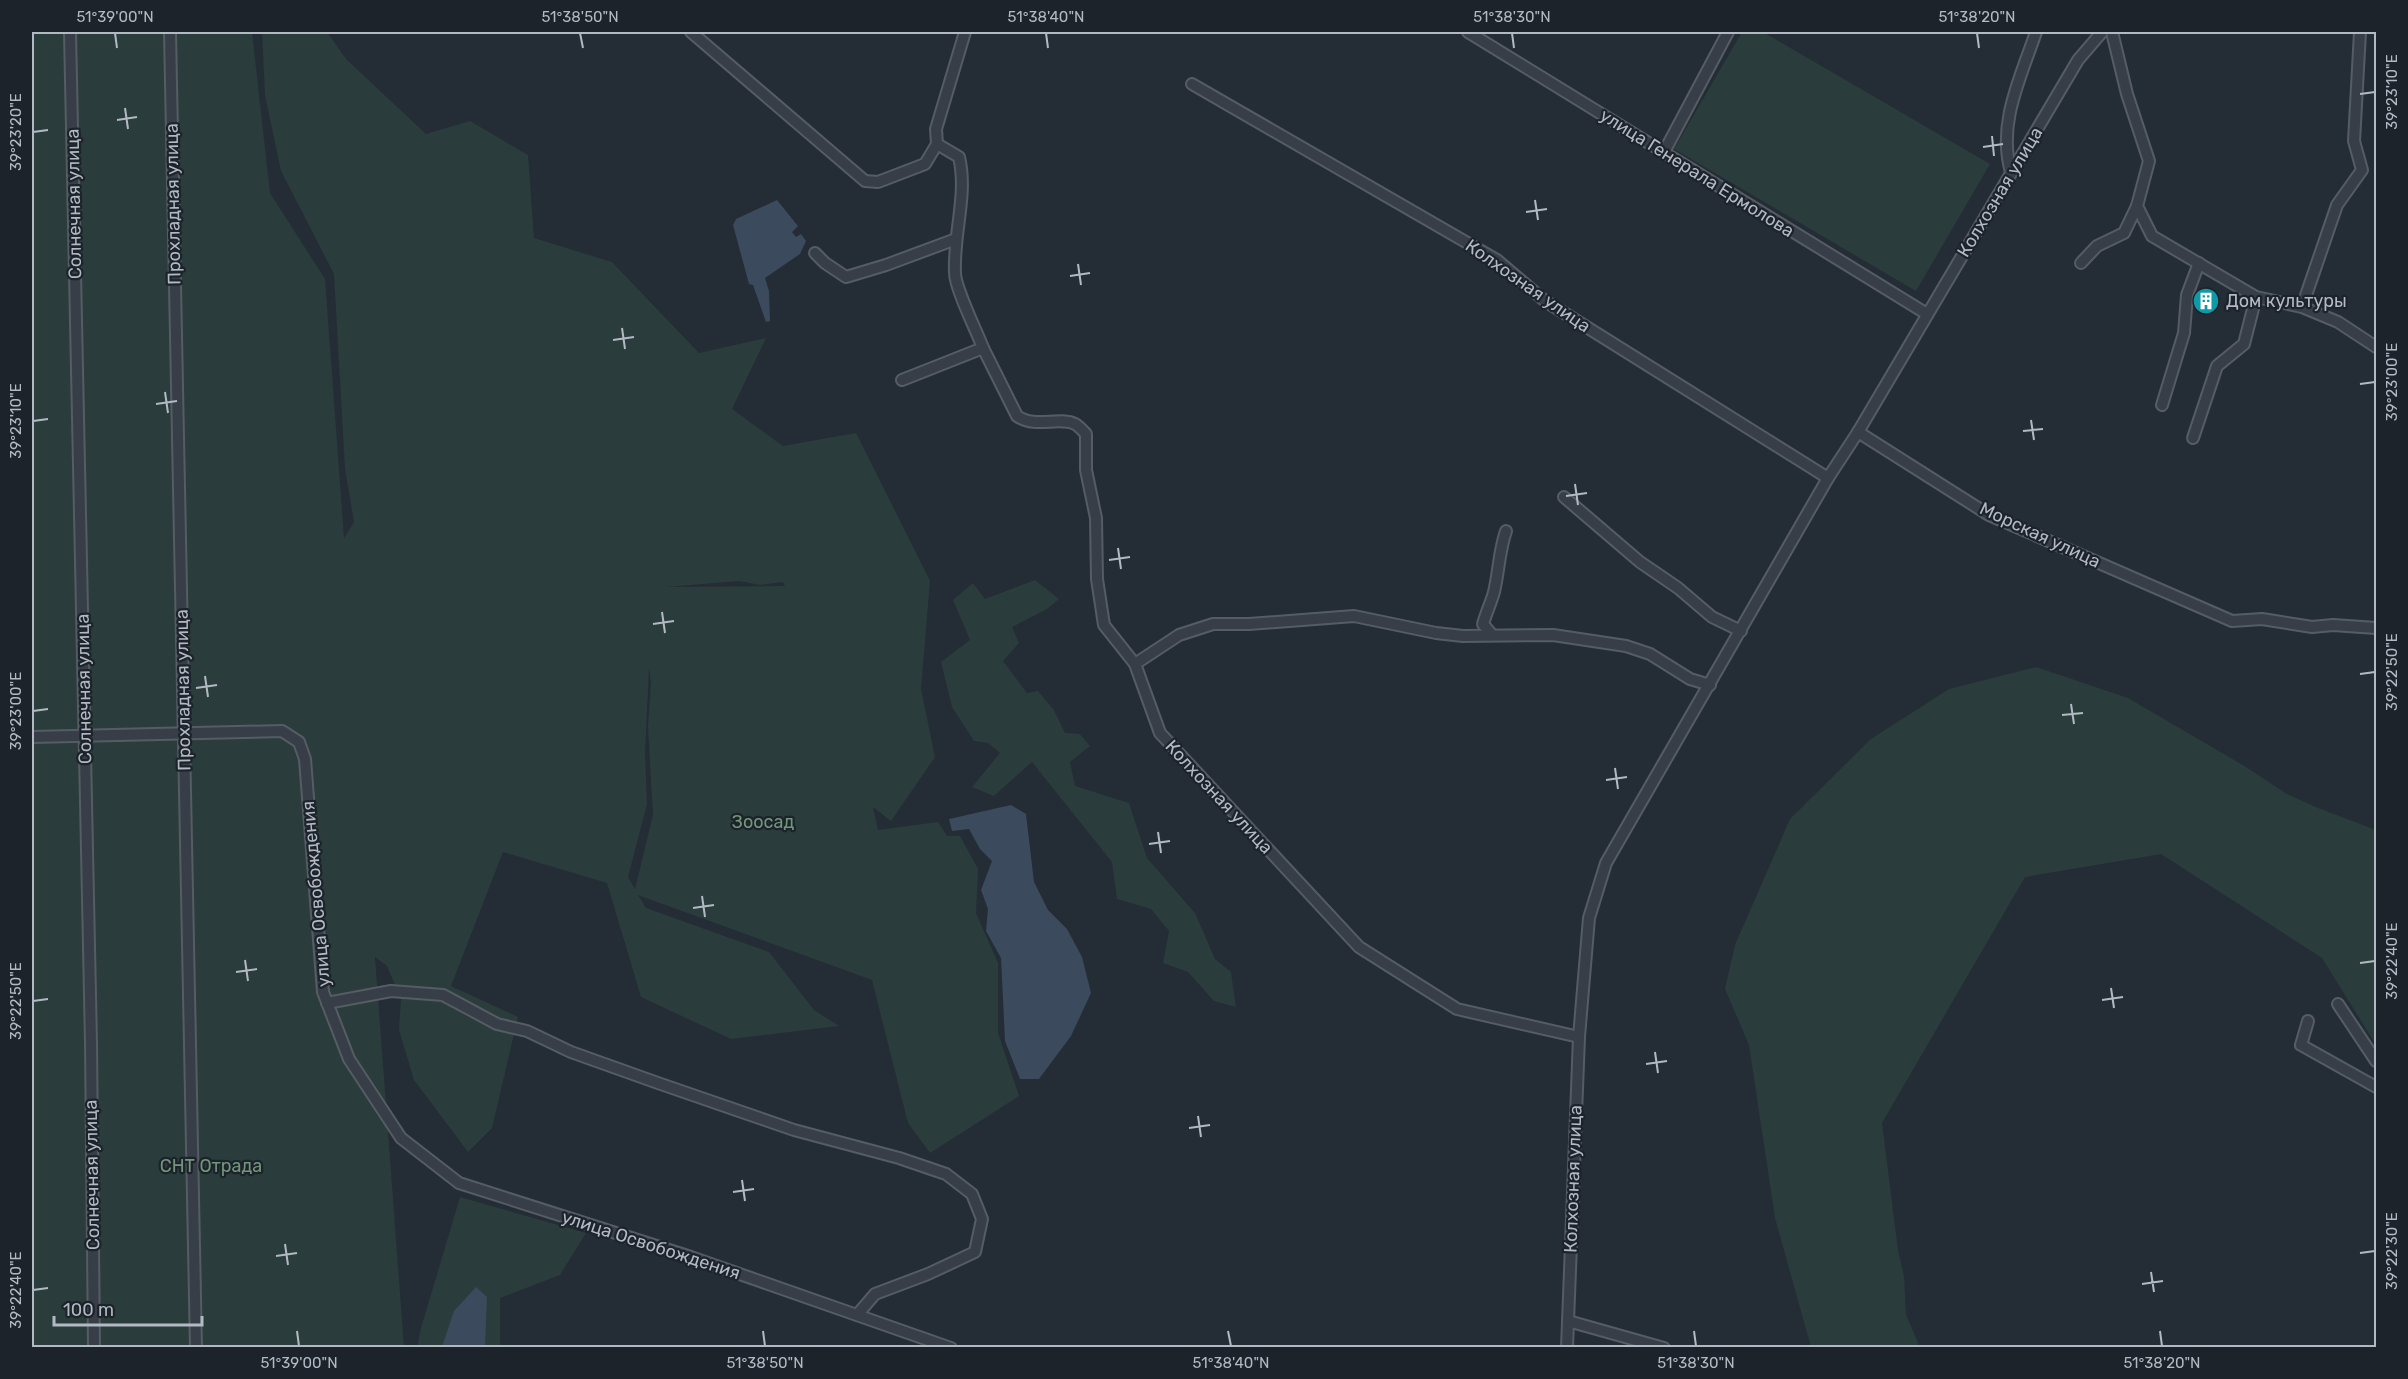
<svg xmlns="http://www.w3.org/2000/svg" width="2408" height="1379" font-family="Rubik,sans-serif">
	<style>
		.green { fill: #2b3c3c; fill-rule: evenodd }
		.water { fill: #3b4a5d }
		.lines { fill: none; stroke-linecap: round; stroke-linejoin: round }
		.minor-casing { stroke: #555c64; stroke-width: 14 }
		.minor { stroke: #373e47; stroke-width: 10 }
		.ticks { fill: none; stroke: #b2b9c3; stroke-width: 2 }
		.labels { text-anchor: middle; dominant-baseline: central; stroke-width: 4.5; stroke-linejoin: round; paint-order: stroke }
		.street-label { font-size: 18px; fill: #b2b9c3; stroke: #1c232b }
		.poi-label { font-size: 18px; fill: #b2b9c3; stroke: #1c232b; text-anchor: start }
		.park-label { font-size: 18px; fill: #73967b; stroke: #1c232b }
		.neatline { fill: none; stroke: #b2b9c3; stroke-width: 2 }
		.ticks-label { font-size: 15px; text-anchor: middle; fill: #b2b9c3 }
	</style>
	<rect width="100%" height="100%" fill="#242c36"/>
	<g class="green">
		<path d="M32 32H252L270 193 325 279 344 538 354 522 345 468 334 274 281 171 265 95 262 32H327L346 59 426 134 470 121 528 155 534 238 612 262 699 353 766 338 732 409 783 446 856 433 930 581 921 689 935 757 891 821 873 807 878 830 938 822 947 836H960L978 869 976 913 998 963V1033L1019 1096 930 1153 908 1123 872 980 638 895 646 908 769 952 814 1010 839 1026 731 1039 641 997 607 883 503 852 451 986 518 1017 492 1128 468 1152 414 1080 399 1030 401 999 387 966 375 957 404 1347H32ZM739 581 760 585 783 582 785 586 666 587ZM649 669 651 682 648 727 653 815 635 889 628 877 647 804 645 754Z"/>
		<polygon points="1742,32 1763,32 1990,164 1916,291 1674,149"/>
		<polygon points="1035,580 1059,599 1047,609 1012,627 1019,643 1003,661 1027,693 1038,691 1054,710 1065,733 1080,734 1090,746 1070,762 1075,786 1129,803 1147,858 1195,913 1215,959 1231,972 1236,1007 1214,1001 1188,972 1163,963 1169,931 1151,909 1117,899 1112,862 1032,762 994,796 972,787 1000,753 988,743 974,741 952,707 941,662 970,640 953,600 973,583 985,599"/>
		<polygon points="2036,667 2128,698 2246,767 2287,794 2318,808 2376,830 2376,1045 2322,958 2161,854 2025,877 1882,1123 1898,1250 1904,1276 1906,1315 1920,1347 1811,1347 1775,1218 1749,1045 1725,989 1735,945 1790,819 1871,739 1949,689"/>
		<polygon points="460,1197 586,1233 560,1275 500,1298 500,1347 417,1348 421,1328"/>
	</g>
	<g class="water">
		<polygon points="777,200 798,226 792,232 796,237 801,234 806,241 800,254 765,278 769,291 770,321 766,322 753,285 749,284 733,225 736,219"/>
		<polygon points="1011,805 1026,814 1034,882 1048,910 1067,929 1082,957 1091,993 1071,1036 1039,1079 1020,1079 1005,1041 1001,958 986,931 988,909 981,890 992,861 980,849 969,829 952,831 949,819"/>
		<polygon points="476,1287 487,1297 485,1347 442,1347 454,1311"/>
	</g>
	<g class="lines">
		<defs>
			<g id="minor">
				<polyline points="70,32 91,1043 94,1348"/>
				<polyline points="170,32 196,1348"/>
				<polyline points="691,32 865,181 878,182 925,164 937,144"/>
				<polyline points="1468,32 1927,314"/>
				<polyline points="2112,32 2127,94 2149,161 2137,206 2152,236 2256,297 2302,307 2338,322 2376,347"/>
				<polyline points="1192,84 1497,260 1545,301 1828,478"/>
				<polyline points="1664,152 1728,32"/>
				<path d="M2011 172C1997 123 2021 77 2036 32"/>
				<polyline points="815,253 825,263 846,277 886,265 956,239"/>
				<polyline points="2081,263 2097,246 2124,233 2137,206"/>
				<polyline points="2302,307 2337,205 2362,170 2354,141 2360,32"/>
				<path d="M983 348 1017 416C1035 429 1059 416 1075 424 1079 426 1083 431 1086 434V470L1096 518 1097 579 1104 625 1135 664 1160 733 1359 947 1457 1009 1579 1037"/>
				<path d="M902 380 983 348C977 332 955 288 955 273 953 235 968 194 959 157L937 144 936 129 965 32"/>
				<polyline points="2162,405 2184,333 2187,295 2199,263"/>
				<polyline points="1858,432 1989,515 2232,621 2262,619 2312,627 2333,625 2376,628"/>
				<polyline points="2193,438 2217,366 2244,344 2256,297"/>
				<polyline points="1564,497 1640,562 1678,588 1712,617 1741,631"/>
				<path d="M1492 635 1483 624C1486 613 1491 603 1494 592 1499 571 1499 551 1506 531"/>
				<polyline points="1135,664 1179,635 1213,624 1249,624 1354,616 1436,633 1463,636 1553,635 1626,646 1650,654 1690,679 1710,685"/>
				<polyline points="32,737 282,731 299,742 305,759 323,992 349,1059 401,1138 459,1183 691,1257 951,1348"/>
				<polyline points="327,1003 391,991 443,995 497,1024 527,1031 571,1052 655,1082 794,1130 899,1158 946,1174 972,1194 982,1219 975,1252 928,1274 875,1294 857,1315"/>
				<polyline points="2338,1004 2376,1061"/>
				<polyline points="2308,1021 2301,1045 2376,1087"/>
				<polyline points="1568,1321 1664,1348"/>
				<polyline points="1567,1348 1579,1037 1589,918 1606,863 1828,478 1858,432 2078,60 2102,32"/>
			</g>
		</defs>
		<use href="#minor" class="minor-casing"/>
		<use href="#minor" class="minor"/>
	</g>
	<path class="ticks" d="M115 33 117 48M580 33 583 48M1046 33 1048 48M1512 33 1514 48M1977 33 1979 48M2360 94 2375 92M125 108 128 129M117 120 137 117M33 132 48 130M1992 136 1994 156M1983 147 2003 144M1535 200 1538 220M1526 212 1547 209M1078 264 1081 285M1070 276 1090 273M622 328 625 349M613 340 634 337M2360 384 2375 382M165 392 168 413M156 404 177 401M2031 420 2034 440M33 421 48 419M2023 431 2043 429M1575 484 1578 505M1566 496 1587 493M1118 548 1121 569M1109 560 1130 557M662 612 665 633M653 624 674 621M2360 674 2375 672M205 676 208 697M196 688 217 685M2071 704 2074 724M33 711 48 709M2062 715 2083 713M1615 768 1618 789M1606 780 1627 777M1158 832 1161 853M1149 844 1170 841M702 896 705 917M693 908 714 905M245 960 248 981M2360 963 2375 961M236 972 257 969M2111 988 2114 1008M2102 1000 2123 997M33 1001 48 999M1655 1052 1658 1073M1646 1064 1667 1061M1198 1116 1201 1137M1189 1128 1210 1125M742 1180 745 1201M733 1192 754 1189M285 1244 288 1265M2360 1253 2375 1251M276 1256 297 1253M2151 1272 2154 1292M2142 1284 2163 1281M33 1290 48 1288M297 1331 299 1346M763 1331 765 1346M1228 1331 1231 1346M1694 1331 1696 1346M2160 1331 2162 1346"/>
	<defs>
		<symbol id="building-disc" viewBox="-11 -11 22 22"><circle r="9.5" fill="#0f9aa8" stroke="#1c232b"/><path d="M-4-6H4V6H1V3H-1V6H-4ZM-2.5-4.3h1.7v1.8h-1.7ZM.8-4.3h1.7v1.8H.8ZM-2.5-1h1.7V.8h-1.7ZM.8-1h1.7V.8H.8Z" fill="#fff"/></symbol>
	</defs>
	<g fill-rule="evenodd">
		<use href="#building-disc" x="2191" y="286" width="30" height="30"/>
	</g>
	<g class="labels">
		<g class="street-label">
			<text transform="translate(1697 173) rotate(32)">улица Генерала Ермолова</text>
			<text transform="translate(2000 192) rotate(-59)">Колхозная улица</text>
			<text transform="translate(74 204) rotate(-91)">Солнечная улица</text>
			<text transform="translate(173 204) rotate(-91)">Прохладная улица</text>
			<text transform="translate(1528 286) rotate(35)">Колхозная улица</text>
			<text transform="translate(2040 535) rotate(25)">Морская улица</text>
			<text transform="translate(84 689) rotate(-91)">Солнечная улица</text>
			<text transform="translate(183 690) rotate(-91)">Прохладная улица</text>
			<text transform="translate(1219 797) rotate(47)">Колхозная улица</text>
			<text transform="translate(316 894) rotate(-95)">улица Освобождения</text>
			<text transform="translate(92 1175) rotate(-91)">Солнечная улица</text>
			<text transform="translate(1573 1179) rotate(-88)">Колхозная улица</text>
			<text transform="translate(651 1245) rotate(18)">улица Освобождения</text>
		</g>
		<g class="poi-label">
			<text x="2226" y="301">Дом культуры</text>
		</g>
		<g class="park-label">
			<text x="763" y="822">Зоосад</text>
			<text x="211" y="1166">СНТ Отрада</text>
		</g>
	</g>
	<rect width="2408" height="1379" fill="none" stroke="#1c232b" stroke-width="66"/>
	<path d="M54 1316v9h148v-9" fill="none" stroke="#b2b9c3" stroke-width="3"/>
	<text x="63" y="1316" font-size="18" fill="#b2b9c3" stroke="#1c232b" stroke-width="4.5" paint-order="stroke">100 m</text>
	<rect x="33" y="33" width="2342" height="1313" class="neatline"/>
	<g class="ticks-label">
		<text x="115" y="22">51°39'00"N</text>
		<text x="580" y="22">51°38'50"N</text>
		<text x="1046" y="22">51°38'40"N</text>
		<text x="1512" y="22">51°38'30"N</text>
		<text x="1977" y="22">51°38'20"N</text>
		<text transform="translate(2392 92) rotate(-90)" y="5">39°23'10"E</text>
		<text transform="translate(16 132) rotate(-90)" y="5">39°23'20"E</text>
		<text transform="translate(2392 382) rotate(-90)" y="5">39°23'00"E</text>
		<text transform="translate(16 421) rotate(-90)" y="5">39°23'10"E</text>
		<text transform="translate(2392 672) rotate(-90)" y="5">39°22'50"E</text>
		<text transform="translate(16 711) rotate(-90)" y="5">39°23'00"E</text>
		<text transform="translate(2392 961) rotate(-90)" y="5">39°22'40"E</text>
		<text transform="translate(16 1001) rotate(-90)" y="5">39°22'50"E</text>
		<text transform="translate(2392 1251) rotate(-90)" y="5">39°22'30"E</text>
		<text transform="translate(16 1290) rotate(-90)" y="5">39°22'40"E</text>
		<text x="299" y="1368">51°39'00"N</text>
		<text x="765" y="1368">51°38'50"N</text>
		<text x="1231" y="1368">51°38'40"N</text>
		<text x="1696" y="1368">51°38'30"N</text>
		<text x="2162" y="1368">51°38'20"N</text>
	</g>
</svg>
